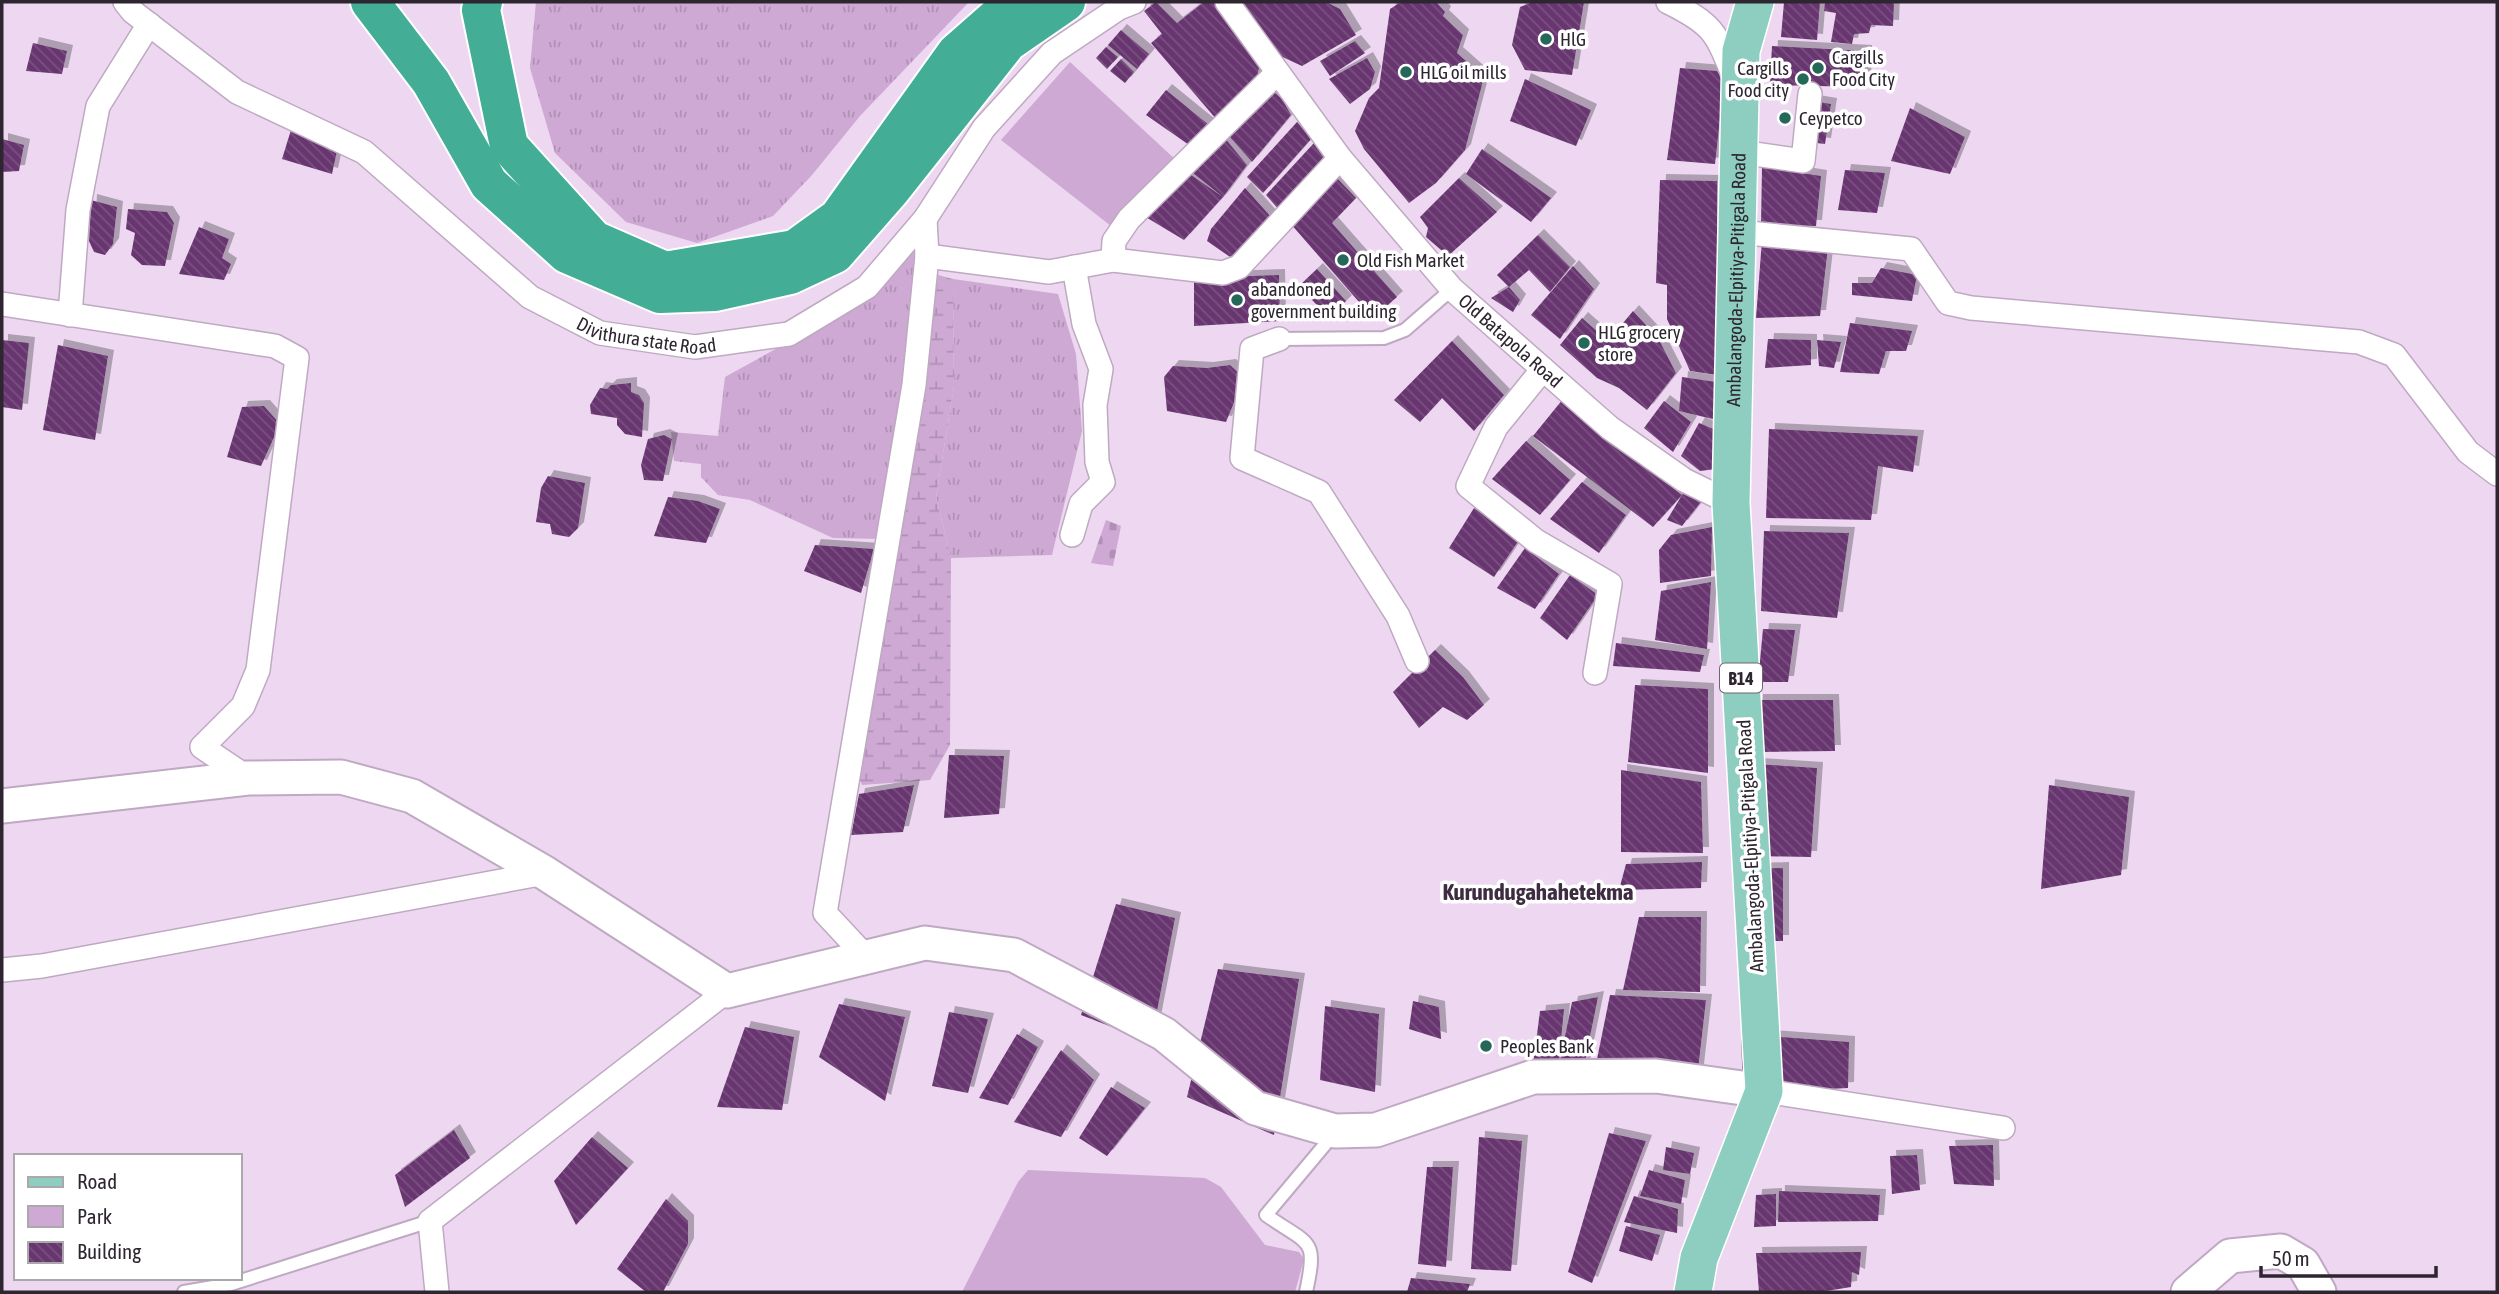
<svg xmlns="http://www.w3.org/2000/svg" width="2499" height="1294" font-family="'Asap Condensed',sans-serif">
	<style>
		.grass { fill: url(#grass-tufts) }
		.wetland { fill: url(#wetland-marsh) }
		.cemetery { fill: url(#cemetery-stones) }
		.park { fill: #cda9d3 }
		.building { fill: url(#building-back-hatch); filter: url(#shadow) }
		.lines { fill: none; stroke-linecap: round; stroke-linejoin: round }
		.lane-casing { stroke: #bfa9c2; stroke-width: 16 }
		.street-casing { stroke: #bfa9c2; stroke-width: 26 }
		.secondary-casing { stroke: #bfa9c2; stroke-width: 37 }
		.primary-casing { stroke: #fff; stroke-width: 40 }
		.highway-casing { stroke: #fff; stroke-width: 42 }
		.lane { stroke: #fff; stroke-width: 12 }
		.street { stroke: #fff; stroke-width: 23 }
		.secondary { stroke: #fff; stroke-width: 33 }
		.primary { stroke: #8ecec0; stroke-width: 37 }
		.highway { stroke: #43ad96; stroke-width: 38 }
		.poi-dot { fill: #256859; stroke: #fff; stroke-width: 2.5 }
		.labels { text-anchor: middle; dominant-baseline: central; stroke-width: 7; stroke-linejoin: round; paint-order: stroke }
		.shield { fill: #fff; stroke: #6c666d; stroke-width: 2 }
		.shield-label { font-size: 18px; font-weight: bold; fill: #2d252f }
		.poi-label { font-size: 19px; fill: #2d252f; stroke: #fff; text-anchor: start }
		.street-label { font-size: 19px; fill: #2d252f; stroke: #fff }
		.quarter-label { font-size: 23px; font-weight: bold; fill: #3e2c41; stroke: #fff }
	</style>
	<defs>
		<pattern id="grass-tufts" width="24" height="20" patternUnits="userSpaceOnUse" patternTransform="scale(1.75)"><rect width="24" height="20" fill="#cda9d3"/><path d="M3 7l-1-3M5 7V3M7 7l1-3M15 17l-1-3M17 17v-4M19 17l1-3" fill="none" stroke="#b091b5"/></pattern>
		<pattern id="wetland-marsh" width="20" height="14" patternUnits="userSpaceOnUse" patternTransform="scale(1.75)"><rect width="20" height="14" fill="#cda9d3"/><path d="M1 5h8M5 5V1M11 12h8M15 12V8" fill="none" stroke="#b091b5"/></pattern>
		<pattern id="cemetery-stones" width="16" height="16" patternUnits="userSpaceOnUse" patternTransform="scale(1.75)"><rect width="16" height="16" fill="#cda9d3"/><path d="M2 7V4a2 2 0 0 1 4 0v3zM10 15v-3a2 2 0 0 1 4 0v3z" fill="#b091b5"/></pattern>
		<pattern id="building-back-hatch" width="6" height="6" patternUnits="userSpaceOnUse" patternTransform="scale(1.75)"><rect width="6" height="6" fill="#67366f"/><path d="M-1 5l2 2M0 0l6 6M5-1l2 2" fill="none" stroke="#79517f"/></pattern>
		<filter id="shadow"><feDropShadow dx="6" dy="-6" stdDeviation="0" flood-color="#0004"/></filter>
	</defs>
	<rect width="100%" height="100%" fill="#edd7f1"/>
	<g class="grass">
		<polygon points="536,2 969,2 860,116 812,175 773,216 697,243 626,222 555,153 530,68"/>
		<polygon points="925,219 924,290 881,539 833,538 750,500 718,495 701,477 701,464 674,461 671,432 718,436 725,377 817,326"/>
		<polygon points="953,279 1058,294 1076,354 1082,431 1052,555 951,558 936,497 954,386"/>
	</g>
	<polygon class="wetland" points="938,275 953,279 954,386 936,497 951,558 950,745 930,780 862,785 858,776 925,379"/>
	<polygon class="cemetery" points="1106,520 1121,526 1113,566 1091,563"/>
	<g class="park">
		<polygon points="1070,62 1177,161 1111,226 1001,140"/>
		<polygon points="1028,1170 1205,1178 1221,1187 1265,1245 1299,1252 1304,1259 1295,1292 962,1292 1018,1182"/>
	</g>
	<g class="building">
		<polygon points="1156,2 1177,23 1204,2 1215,2 1260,62 1256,83 1217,120 1151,43 1162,34 1144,11"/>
		<polygon points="1237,2 1326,2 1340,9 1356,35 1302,66 1276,54"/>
		<polygon points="1401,2 1436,2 1445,12 1443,16 1463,35 1457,53 1484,77 1465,150 1436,183 1409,203 1364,149 1355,131 1369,98 1379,88 1390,9"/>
		<polygon points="1533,2 1584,2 1572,75 1525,70 1512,45 1520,7"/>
		<polygon points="1784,2 1820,2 1817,40 1781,37"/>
		<polygon points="1825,2 1894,2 1893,26 1871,25 1869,33 1854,34 1852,44 1831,42 1836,13 1824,11"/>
		<polygon points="1121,30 1149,54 1137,69 1108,45"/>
		<polygon points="1355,41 1365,53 1330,76 1320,61"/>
		<polygon points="33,43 67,51 62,74 26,71"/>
		<polygon points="1772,46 1866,51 1865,87 1770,85"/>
		<polygon points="1106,47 1118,57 1107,69 1096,58"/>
		<polygon points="1367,58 1375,72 1370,89 1350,104 1329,79"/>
		<polygon points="1121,59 1134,72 1125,83 1110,71"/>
		<polygon points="1680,68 1717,71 1724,82 1715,164 1667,160"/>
		<polygon points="1525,79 1591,110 1576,146 1510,121"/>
		<polygon points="1268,87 1282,99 1291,115 1252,162 1229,136"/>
		<polygon points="1166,90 1209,125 1192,147 1146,115"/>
		<polygon points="1813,101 1831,104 1825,144 1808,142"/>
		<polygon points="1910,108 1965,137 1950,174 1891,161"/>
		<polygon points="1297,122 1311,139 1263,193 1247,177"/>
		<polygon points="291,130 337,151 332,174 282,159"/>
		<polygon points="1224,137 1247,165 1223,197 1193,173 1195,163"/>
		<polygon points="2,139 24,145 19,171 2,172"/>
		<polygon points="1314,143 1324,153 1322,166 1280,211 1266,195"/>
		<polygon points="1482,149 1551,198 1531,222 1466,174"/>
		<polygon points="1762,167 1821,176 1816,226 1761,225"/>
		<polygon points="1181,168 1223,197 1184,240 1144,216"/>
		<polygon points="1845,170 1885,173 1877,213 1838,210"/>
		<polygon points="1335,176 1356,198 1332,223 1397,297 1373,318 1290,223"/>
		<polygon points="1459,178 1497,212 1448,256 1426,237 1428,228 1420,217"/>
		<polygon points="1660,180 1717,181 1717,375 1690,371 1667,319 1667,285 1656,283"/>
		<polygon points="1245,188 1272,218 1233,259 1207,241 1211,229"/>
		<polygon points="91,200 117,207 113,244 105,255 94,252 89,241"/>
		<polygon points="128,209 167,212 174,223 165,266 142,265 131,255 135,233 126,229"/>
		<polygon points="199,227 229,239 222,258 231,264 224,280 179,274"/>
		<polygon points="1538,235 1570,267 1550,292 1529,270 1509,287 1520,300 1513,312 1491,298 1509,287 1497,275"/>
		<polygon points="1762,240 1828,247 1820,316 1756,318"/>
		<polygon points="1573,266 1594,289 1560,339 1531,315"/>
		<polygon points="1881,268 1917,275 1912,301 1852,295 1852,283 1872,283"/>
		<polygon points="1317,269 1346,301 1329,318 1299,286"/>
		<polygon points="1279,275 1280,321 1194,326 1194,278"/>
		<polygon points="1633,311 1658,338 1676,373 1647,410 1619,388 1597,378 1560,345 1582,318 1608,341"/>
		<polygon points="1850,323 1912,331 1906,351 1886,351 1879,374 1840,372"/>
		<polygon points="1768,339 1811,340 1811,365 1765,368"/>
		<polygon points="2,340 29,343 22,410 2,407"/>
		<polygon points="1817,340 1841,342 1834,368 1819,366"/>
		<polygon points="1452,341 1504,395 1474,431 1442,398 1420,422 1394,400"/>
		<polygon points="58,345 108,356 95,440 43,430"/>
		<polygon points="1230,365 1244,378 1226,422 1167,411 1164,377 1173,366 1207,368"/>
		<polygon points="1682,377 1716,382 1717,420 1679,411"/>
		<polygon points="631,383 631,392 639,395 644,403 642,437 625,434 617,425 617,418 591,414 590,405 600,388 607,389 611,385"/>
		<polygon points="1563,399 1682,495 1685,489 1704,498 1682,526 1667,520 1682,495 1653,527 1533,436"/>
		<polygon points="1664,401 1691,422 1673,452 1644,428"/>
		<polygon points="264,406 280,424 261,466 227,457 242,407"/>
		<polygon points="1699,423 1716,430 1716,469 1700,471 1681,456"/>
		<polygon points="1769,429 1918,436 1913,472 1878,466 1871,520 1766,518"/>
		<polygon points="664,435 672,439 663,481 644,480 641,465 648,439"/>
		<polygon points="1526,441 1570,480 1540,515 1492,479"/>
		<polygon points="548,476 585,483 578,528 569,537 552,534 550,524 536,522 541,488"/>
		<polygon points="1582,482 1626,515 1599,553 1550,519"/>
		<polygon points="668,497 698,501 720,509 706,543 654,536"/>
		<polygon points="1474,508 1519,540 1494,577 1449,548"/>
		<polygon points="1712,527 1711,576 1660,583 1659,550 1671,535"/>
		<polygon points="1764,531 1849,533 1837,618 1761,611"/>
		<polygon points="815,545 874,549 861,593 804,571"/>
		<polygon points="1525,548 1559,574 1535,609 1497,588"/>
		<polygon points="1570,575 1598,595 1567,640 1540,618"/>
		<polygon points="1711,582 1707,649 1655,640 1661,591"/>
		<polygon points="1763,629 1795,630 1788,682 1758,682"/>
		<polygon points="1616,643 1704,655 1700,672 1613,666"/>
		<polygon points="1435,650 1463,677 1484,705 1467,720 1443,707 1419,728 1393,692"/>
		<polygon points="1635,685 1708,689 1708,773 1628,762"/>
		<polygon points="1757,700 1833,700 1835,751 1755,752"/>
		<polygon points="949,755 1004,756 999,814 944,818"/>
		<polygon points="1755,764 1817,768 1811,857 1750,856"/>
		<polygon points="1621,770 1701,782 1703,853 1621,852"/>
		<polygon points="914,785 903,832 851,835 859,794"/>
		<polygon points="2049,785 2129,797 2121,875 2041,889"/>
		<polygon points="1702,862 1701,888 1619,890 1626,864"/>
		<polygon points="1783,868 1783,941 1743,941 1751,869"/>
		<polygon points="1116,904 1175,918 1151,1042 1081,1015"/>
		<polygon points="1639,917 1701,917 1700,992 1623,990"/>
		<polygon points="1218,969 1299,979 1274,1135 1187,1097"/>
		<polygon points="1610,995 1706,1000 1695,1096 1592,1084"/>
		<polygon points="1598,997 1584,1066 1558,1071 1572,1002"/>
		<polygon points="1413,1001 1439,1007 1441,1039 1409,1029"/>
		<polygon points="839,1004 905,1017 885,1101 819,1057"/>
		<polygon points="1325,1006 1379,1014 1375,1092 1320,1080"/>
		<polygon points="1564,1009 1558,1071 1532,1073 1540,1011"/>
		<polygon points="949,1012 988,1019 968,1093 932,1086"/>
		<polygon points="745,1027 794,1037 782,1110 717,1107"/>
		<polygon points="1017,1034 1038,1047 1008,1105 979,1098"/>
		<polygon points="1741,1034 1849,1042 1848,1088 1743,1093"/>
		<polygon points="1061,1050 1094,1080 1061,1137 1014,1122"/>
		<polygon points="1111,1087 1145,1108 1107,1156 1079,1138"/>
		<polygon points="454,1130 470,1158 405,1207 395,1175"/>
		<polygon points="1609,1133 1646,1141 1592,1283 1568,1272"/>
		<polygon points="592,1137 628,1168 576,1225 554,1181"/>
		<polygon points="1479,1137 1522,1141 1511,1271 1471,1269"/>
		<polygon points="1993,1145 1994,1186 1954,1184 1949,1146"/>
		<polygon points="1666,1147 1694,1153 1690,1174 1663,1170"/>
		<polygon points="1917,1155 1920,1190 1892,1194 1890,1156"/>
		<polygon points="1427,1167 1453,1167 1446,1267 1418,1264"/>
		<polygon points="1649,1170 1685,1180 1681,1204 1640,1196"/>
		<polygon points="1779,1191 1880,1195 1878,1221 1778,1222"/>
		<polygon points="1776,1194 1776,1226 1754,1227 1756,1195"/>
		<polygon points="1634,1196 1678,1209 1677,1233 1624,1222"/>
		<polygon points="666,1199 688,1221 688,1244 663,1292 646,1292 617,1269"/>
		<polygon points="1626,1226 1660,1235 1652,1261 1619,1251"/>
		<polygon points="1861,1252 1859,1275 1852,1272 1851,1287 1820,1292 1759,1292 1756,1253"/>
		<polygon points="1411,1278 1470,1284 1467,1292 1407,1292"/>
	</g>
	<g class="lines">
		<defs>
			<g id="lane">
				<polyline points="1279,339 1384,338 1405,330 1452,289"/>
				<polyline points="184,1292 231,1284 430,1221"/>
				<path d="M1306 1292C1318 1237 1310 1246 1266 1215L1333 1135"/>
			</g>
			<g id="street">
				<path id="s1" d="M125 2 133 12 237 92 364 152 530 297 600 333 695 347 789 334 867 287 925 219 984 128 1052 53 1119 8 1134 2"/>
				<path id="s2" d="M1227 2 1340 158 1452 289 1610 428 1684 480 1731 503"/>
				<path d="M1668 2C1713 24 1716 32 1734 77"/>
				<polyline points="1740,152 1803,161 1810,94"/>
				<polyline points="1738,232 1911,249 1948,303 1971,308 2359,342 2394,355 2468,452 2497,474"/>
				<polyline points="927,256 1049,272 1113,260 1223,273 1239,267 1340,158"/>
				<polyline points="1113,260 1114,241 1129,219 1276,74"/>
				<polyline points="2,304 275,346 297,358 258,670 243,706 202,747 248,778"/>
				<polyline points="70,315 78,210 98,106 149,24"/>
				<polyline points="1279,339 1252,349 1242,458 1319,492 1398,616 1417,661"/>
				<polyline points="1543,369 1496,427 1468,486 1536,541 1610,584 1595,673"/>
				<polyline points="1072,535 1081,504 1103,482 1097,462 1095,405 1101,369 1084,324 1074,267"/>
				<polyline points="867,958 825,913 914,385 927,256 925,219"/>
				<polyline points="2,970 42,966 545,873"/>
				<polyline points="1764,1091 2003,1128"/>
				<polyline points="437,1292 430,1221 727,991"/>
			</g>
			<g id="secondary">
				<polyline points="2,806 248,778 341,777 412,796 545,873 727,991 925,943 1014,955 1164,1034 1255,1108 1335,1131 1376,1130 1533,1077 1656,1076 1764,1091"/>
				<polyline points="2188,1292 2230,1256 2281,1251 2303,1264 2319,1292"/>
			</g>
			<g id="primary">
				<path id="s3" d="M1693 1292 1699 1258 1764 1091 1731 503 1741 51 1755 2"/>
			</g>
			<g id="highway">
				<polyline points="370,2 431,82 489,184 567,254 660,294 715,292 790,275 835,254 891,190 1008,42 1066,2"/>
				<polyline points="483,2 481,10 509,146 594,240 665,271 795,249 838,218 956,53 1014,2"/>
			</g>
		</defs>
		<use href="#lane" class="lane-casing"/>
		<use href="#street" class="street-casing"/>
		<use href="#secondary" class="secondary-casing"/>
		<use href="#primary" class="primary-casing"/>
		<use href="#highway" class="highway-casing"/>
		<use href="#lane" class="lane"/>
		<use href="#street" class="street"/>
		<use href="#secondary" class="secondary"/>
		<use href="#primary" class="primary"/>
		<use href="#highway" class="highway"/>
	</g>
	<g class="poi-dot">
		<circle cx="1546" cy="39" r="7"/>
		<circle cx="1818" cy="68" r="7"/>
		<circle cx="1406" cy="72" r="7"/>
		<circle cx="1803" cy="79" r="7"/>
		<circle cx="1785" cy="118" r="7"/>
		<circle cx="1343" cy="260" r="7"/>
		<circle cx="1237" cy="300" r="7"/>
		<circle cx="1584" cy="343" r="7"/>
		<circle cx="1486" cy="1046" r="7"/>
	</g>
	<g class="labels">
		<rect class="shield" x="1720" y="663.5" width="42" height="29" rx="5"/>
		<g class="shield-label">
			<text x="1741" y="678">B14</text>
		</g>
		<g class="poi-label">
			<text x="1560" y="39">HlG</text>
			<text x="1832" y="57">Cargills<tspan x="1832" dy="22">Food City</tspan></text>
			<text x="1789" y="68" text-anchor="end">Cargills<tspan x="1789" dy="22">Food city</tspan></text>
			<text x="1420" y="72">HLG oil mills</text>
			<text x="1799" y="118">Ceypetco</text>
			<text x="1357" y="260">Old Fish Market</text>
			<text x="1251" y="289">abandoned<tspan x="1251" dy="22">government building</tspan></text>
			<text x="1598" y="332">HLG grocery<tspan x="1598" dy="22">store</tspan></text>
			<text x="1500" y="1046">Peoples Bank</text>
		</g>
		<g class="street-label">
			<text stroke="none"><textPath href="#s3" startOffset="1026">Ambalangoda-Elpitiya-Pitigala Road</textPath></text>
			<text stroke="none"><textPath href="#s1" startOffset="630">Divithura state Road</textPath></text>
			<text stroke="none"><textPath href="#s2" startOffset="443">Old Batapola Road</textPath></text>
			<text transform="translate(1750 846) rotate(-93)">Ambalangoda-Elpitiya-Pitigala Road</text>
		</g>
		<g class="quarter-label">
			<text x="1538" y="892">Kurundugahahetekma</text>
		</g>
	</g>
	<rect width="2499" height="1294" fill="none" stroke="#2d252f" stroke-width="7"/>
	<rect x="14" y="1154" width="228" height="126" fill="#ffffff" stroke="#aba8ac" stroke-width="2"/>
	<rect x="28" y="1177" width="35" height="10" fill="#8ecec0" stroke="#aba8ac" stroke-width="2"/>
	<text x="77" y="1189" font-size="21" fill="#2d252f">Road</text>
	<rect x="28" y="1206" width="35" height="21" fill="#cda9d3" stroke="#aba8ac" stroke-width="2"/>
	<text x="77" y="1224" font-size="21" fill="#2d252f">Park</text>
	<rect x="28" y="1242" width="35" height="21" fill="url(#building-back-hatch)" stroke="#aba8ac" stroke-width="2"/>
	<text x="77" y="1259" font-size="21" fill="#2d252f">Building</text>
	<path d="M2261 1266v10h175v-10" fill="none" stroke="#2d252f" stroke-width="3.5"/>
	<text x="2272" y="1266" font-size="21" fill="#2d252f" stroke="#ffffff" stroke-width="5" paint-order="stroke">50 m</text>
</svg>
